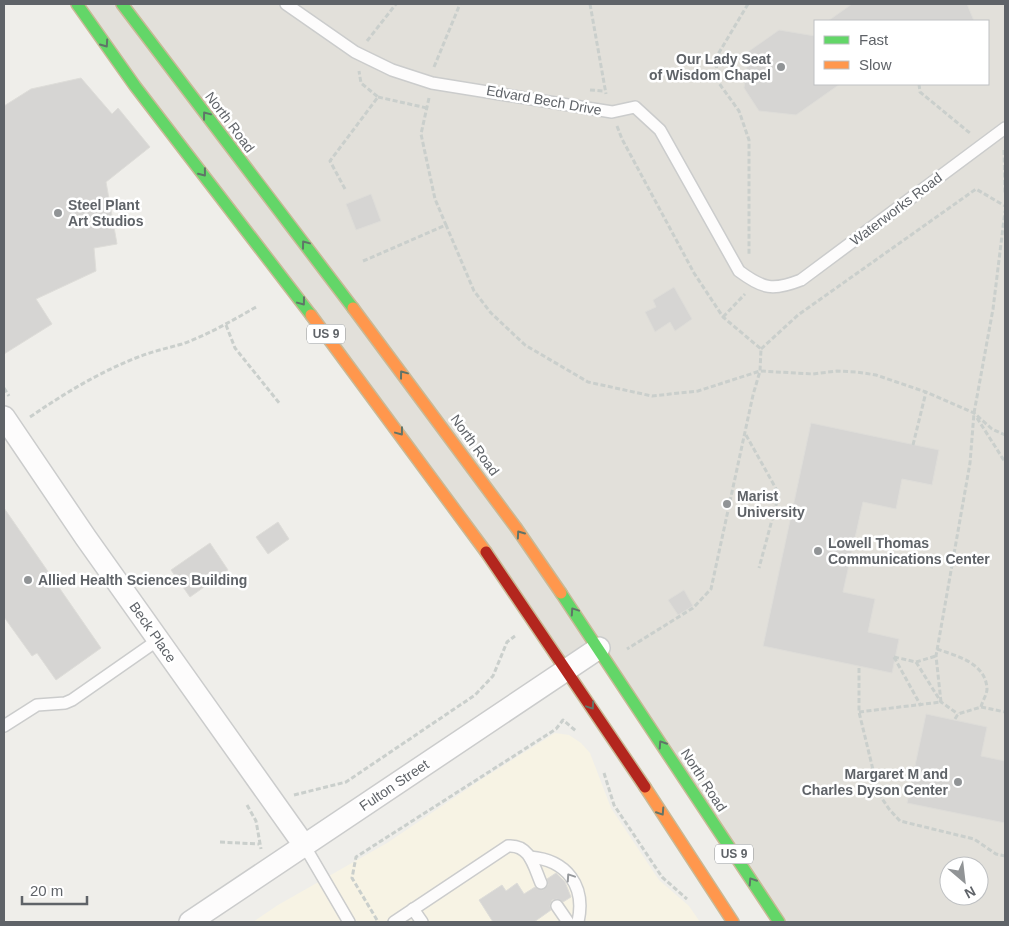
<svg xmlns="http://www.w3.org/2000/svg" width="1009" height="926" font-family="Arial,sans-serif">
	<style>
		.commercial { fill: #f7f3e4 }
		.education { fill: #e2e0da; fill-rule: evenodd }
		.building { fill: #d6d5d3; stroke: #deddd9 }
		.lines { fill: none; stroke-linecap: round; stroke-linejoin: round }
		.lane-casing { stroke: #cbcccc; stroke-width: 14 }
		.street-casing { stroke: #cbcccc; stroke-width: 24 }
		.fast-casing { stroke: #c8b996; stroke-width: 14 }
		.slow-casing { stroke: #c8b996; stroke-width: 14 }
		.jam-casing { stroke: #c8b996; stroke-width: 14 }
		.path { stroke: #cacfcc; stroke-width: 3; stroke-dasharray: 5 2.5; stroke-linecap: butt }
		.lane { stroke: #fdfcfc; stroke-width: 11 }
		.street { stroke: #fdfcfc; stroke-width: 21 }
		.fast { stroke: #63d668; stroke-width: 11 }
		.slow { stroke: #ff974d; stroke-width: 11 }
		.jam { stroke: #b3261e; stroke-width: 11 }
		.oneway { stroke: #607468 }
		.oneway2 { stroke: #96999c }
		.poi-dot { fill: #919496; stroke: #fff; stroke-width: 2 }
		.labels { text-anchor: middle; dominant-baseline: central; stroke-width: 5; stroke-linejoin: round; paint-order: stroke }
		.shield { fill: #fff; stroke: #8f9295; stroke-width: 1 }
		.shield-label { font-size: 12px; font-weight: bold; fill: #5f6368 }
		.poi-label { font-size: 14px; font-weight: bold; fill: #5f6368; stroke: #fff; text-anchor: start }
		.street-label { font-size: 14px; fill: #5f6368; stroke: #fff }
	</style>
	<rect width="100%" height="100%" fill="#efeeea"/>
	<polygon class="commercial" points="555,733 569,735 581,743 590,753 611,808 659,880 689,906 700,922 253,922 278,905 387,843 482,779"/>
	<path class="education" d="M78 4H1005V922H778L595 645 562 666ZM815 21H988V84H815ZM949 866H979V896H949Z"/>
	<g class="building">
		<polygon points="852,4 967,4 974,21 828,21"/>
		<polygon points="779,30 815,36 815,84 840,84 796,115 759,111 744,88 749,51"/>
		<polygon points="81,78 112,114 118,108 150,147 106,182 117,244 94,248 96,271 36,299 52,324 4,354 4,106 31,89"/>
		<polygon points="371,194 381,221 356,230 346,204"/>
		<polygon points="674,287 692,319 675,331 670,322 655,332 645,312 656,307 653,300"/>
		<polygon points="811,423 939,450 932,485 902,479 896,509 863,502 843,592 875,599 868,632 899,639 892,673 763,646"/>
		<polygon points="4,508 101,648 56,680 37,653 32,656 4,617"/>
		<polygon points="278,522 289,539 268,554 256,537"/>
		<polygon points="210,543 228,570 190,597 171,570"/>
		<polygon points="684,590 693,606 678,615 668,600"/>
		<polygon points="926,714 987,727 981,756 1005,761 1005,823 907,803"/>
		<polygon points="556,873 565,882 571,897 563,902 557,899 552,900 550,906 551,910 534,922 493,922 479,900 502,885 506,891 517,883 524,894 535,887 543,890 548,885 547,879"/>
	</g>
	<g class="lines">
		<defs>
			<g id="lane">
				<path d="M286 4 355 52 392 70 432 83 612 112 635 107 660 130 739 271C763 289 773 291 801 280L1005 128"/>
				<polyline points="4,726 37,705 65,703 72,700 158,640"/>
				<polyline points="304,845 349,922"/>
				<path d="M530 857C567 860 586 886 578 922"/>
				<polyline points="557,906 568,922"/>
				<polyline points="413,909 422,922"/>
				<path d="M394 922 508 846C530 844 534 867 541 883"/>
			</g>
			<g id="street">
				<polyline points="4,417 86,538 304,845"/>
				<polyline points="190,922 599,648"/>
			</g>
			<g id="fast">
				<polyline points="77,4 135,86 311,315"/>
				<polyline points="122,4 353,308"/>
				<polyline points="561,593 779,922"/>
			</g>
			<g id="slow">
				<polyline points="353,308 517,529 561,593"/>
				<polyline points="311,315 486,552"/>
				<polyline points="645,787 733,922"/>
			</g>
			<polyline id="jam" points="486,552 645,787"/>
		</defs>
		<use href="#lane" class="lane-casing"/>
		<use href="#street" class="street-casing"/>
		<use href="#fast" class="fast-casing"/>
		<use href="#slow" class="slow-casing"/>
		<use href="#jam" class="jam-casing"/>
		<g class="path">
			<polyline points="590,4 606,94"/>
			<polyline points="748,4 717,56 716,79 739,111 749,140 749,256"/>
			<polyline points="367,41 396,4"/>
			<polyline points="434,67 460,4"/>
			<polyline points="919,84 920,92 971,134"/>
			<polyline points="590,90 604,91"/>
			<polyline points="378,97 427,108"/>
			<polyline points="429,98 421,134 435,199 446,225"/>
			<polyline points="617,126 622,139 694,273 723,317 761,349 760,371 753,395 711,589 693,608 627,649"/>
			<polyline points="1004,150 1005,194"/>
			<polyline points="345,189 330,161 378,97 361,83 359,71"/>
			<polyline points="363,261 446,225 474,291 491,313 525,345 588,382 652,396 698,391 760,371 813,374 837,371 857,372 876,375 926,392 974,413 992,429 1005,435"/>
			<polyline points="723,317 745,294"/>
			<polyline points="226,325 235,348 280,404"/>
			<polyline points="761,349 798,315 976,189 1005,206"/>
			<polyline points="4,388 9,396"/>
			<path d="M30 417C65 393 101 371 141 356 154 351 168 348 182 344 208 335 233 320 258 306"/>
			<polyline points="977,418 1005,462"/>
			<polyline points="746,435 779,494 759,568"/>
			<polyline points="913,445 926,392"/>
			<path d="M937 649C957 656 986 663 987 689 987 694 982 702 981 707"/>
			<polyline points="894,657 921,706"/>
			<polyline points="894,657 916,662 936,656"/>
			<polyline points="916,662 941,702 958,714"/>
			<polyline points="859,668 859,712 876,782 881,797 889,809 900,821 974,839 996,854 1005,856"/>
			<polyline points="941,702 936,656 970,463 974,413 993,309 1005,211"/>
			<polyline points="859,712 941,702"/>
			<polyline points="955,719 958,714 981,707 1005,712"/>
			<polyline points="604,773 614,805 662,877 687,899"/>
			<polyline points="294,795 346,782 475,695 493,676 507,642 515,636"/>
			<polyline points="247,805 256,821 261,849"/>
			<polyline points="220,842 259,844"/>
			<polyline points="377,920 352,878 356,857 556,729 563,720 576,731"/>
		</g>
		<use href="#lane" class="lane"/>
		<use href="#street" class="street"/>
		<use href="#fast" class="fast"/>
		<use href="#slow" class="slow"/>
		<use href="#jam" class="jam"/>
	</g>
	<defs><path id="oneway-chevron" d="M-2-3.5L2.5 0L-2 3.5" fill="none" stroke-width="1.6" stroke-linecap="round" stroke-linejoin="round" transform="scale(1.25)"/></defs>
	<g class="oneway">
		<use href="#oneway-chevron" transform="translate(105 44) rotate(55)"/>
		<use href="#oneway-chevron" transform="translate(206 115) rotate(-127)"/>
		<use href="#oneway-chevron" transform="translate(203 173) rotate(52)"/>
		<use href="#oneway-chevron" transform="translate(305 244) rotate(-127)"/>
		<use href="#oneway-chevron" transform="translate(302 302) rotate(53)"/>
		<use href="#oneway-chevron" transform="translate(403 374) rotate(-127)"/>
		<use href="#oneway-chevron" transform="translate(400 432) rotate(53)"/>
		<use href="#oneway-chevron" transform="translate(520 534) rotate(-125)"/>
		<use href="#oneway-chevron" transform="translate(574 611) rotate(-124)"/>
		<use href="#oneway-chevron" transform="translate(591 706) rotate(56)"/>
		<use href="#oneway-chevron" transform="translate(662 744) rotate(-123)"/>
		<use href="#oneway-chevron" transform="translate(661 812) rotate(57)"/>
		<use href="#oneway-chevron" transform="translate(752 881) rotate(-123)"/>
	</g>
	<use class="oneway2" href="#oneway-chevron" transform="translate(570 877) rotate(-124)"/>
	<g class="poi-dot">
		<circle cx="781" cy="67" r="5"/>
		<circle cx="58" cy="213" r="5"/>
		<circle cx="727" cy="504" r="5"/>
		<circle cx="818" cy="551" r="5"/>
		<circle cx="28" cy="580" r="5"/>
		<circle cx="958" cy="782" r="5"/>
	</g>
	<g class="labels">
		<g class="shield">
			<rect x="307" y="324.5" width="38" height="19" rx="4"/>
			<rect x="715" y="844.5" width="38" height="19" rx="4"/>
		</g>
		<g class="shield-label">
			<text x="326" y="334">US 9</text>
			<text x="734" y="854">US 9</text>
		</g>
		<g class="poi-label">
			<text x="771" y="59" text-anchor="end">Our Lady Seat<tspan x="771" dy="16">of Wisdom Chapel</tspan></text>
			<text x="68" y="205">Steel Plant<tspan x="68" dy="16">Art Studios</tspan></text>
			<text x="737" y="496">Marist<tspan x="737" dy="16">University</tspan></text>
			<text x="828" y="543">Lowell Thomas<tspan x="828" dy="16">Communications Center</tspan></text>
			<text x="38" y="580">Allied Health Sciences Building</text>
			<text x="948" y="774" text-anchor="end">Margaret M and<tspan x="948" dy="16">Charles Dyson Center</tspan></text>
		</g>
		<g class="street-label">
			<text transform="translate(544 100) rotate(10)">Edvard Bech Drive</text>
			<text transform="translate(230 122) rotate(53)">North Road</text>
			<text transform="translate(896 209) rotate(-37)">Waterworks Road</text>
			<text transform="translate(475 445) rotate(54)">North Road</text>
			<text transform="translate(153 632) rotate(55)">Beck Place</text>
			<text transform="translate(704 780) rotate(57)">North Road</text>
			<text transform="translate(394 785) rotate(-34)">Fulton Street</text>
		</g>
	</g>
	<rect width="1009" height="926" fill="none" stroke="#5f6368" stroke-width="10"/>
	<rect x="814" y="20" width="175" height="65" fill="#ffffff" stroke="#bfc1c3"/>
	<rect x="824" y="36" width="25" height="8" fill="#63d668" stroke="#bfc1c3"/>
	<text x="859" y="45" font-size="15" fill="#5f6368">Fast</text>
	<rect x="824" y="61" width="25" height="8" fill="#ff974d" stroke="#bfc1c3"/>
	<text x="859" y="70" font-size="15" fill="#5f6368">Slow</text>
	<g transform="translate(964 881) rotate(152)"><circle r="24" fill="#ffffff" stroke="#bfc1c3"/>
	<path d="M0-4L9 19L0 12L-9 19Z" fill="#919496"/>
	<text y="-8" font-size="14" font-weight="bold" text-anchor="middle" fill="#5f6368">N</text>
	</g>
	<path d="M22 896v8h65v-8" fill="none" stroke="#5f6368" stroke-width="2.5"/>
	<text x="30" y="896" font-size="15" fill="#5f6368" stroke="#ffffff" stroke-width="4" paint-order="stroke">20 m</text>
</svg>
